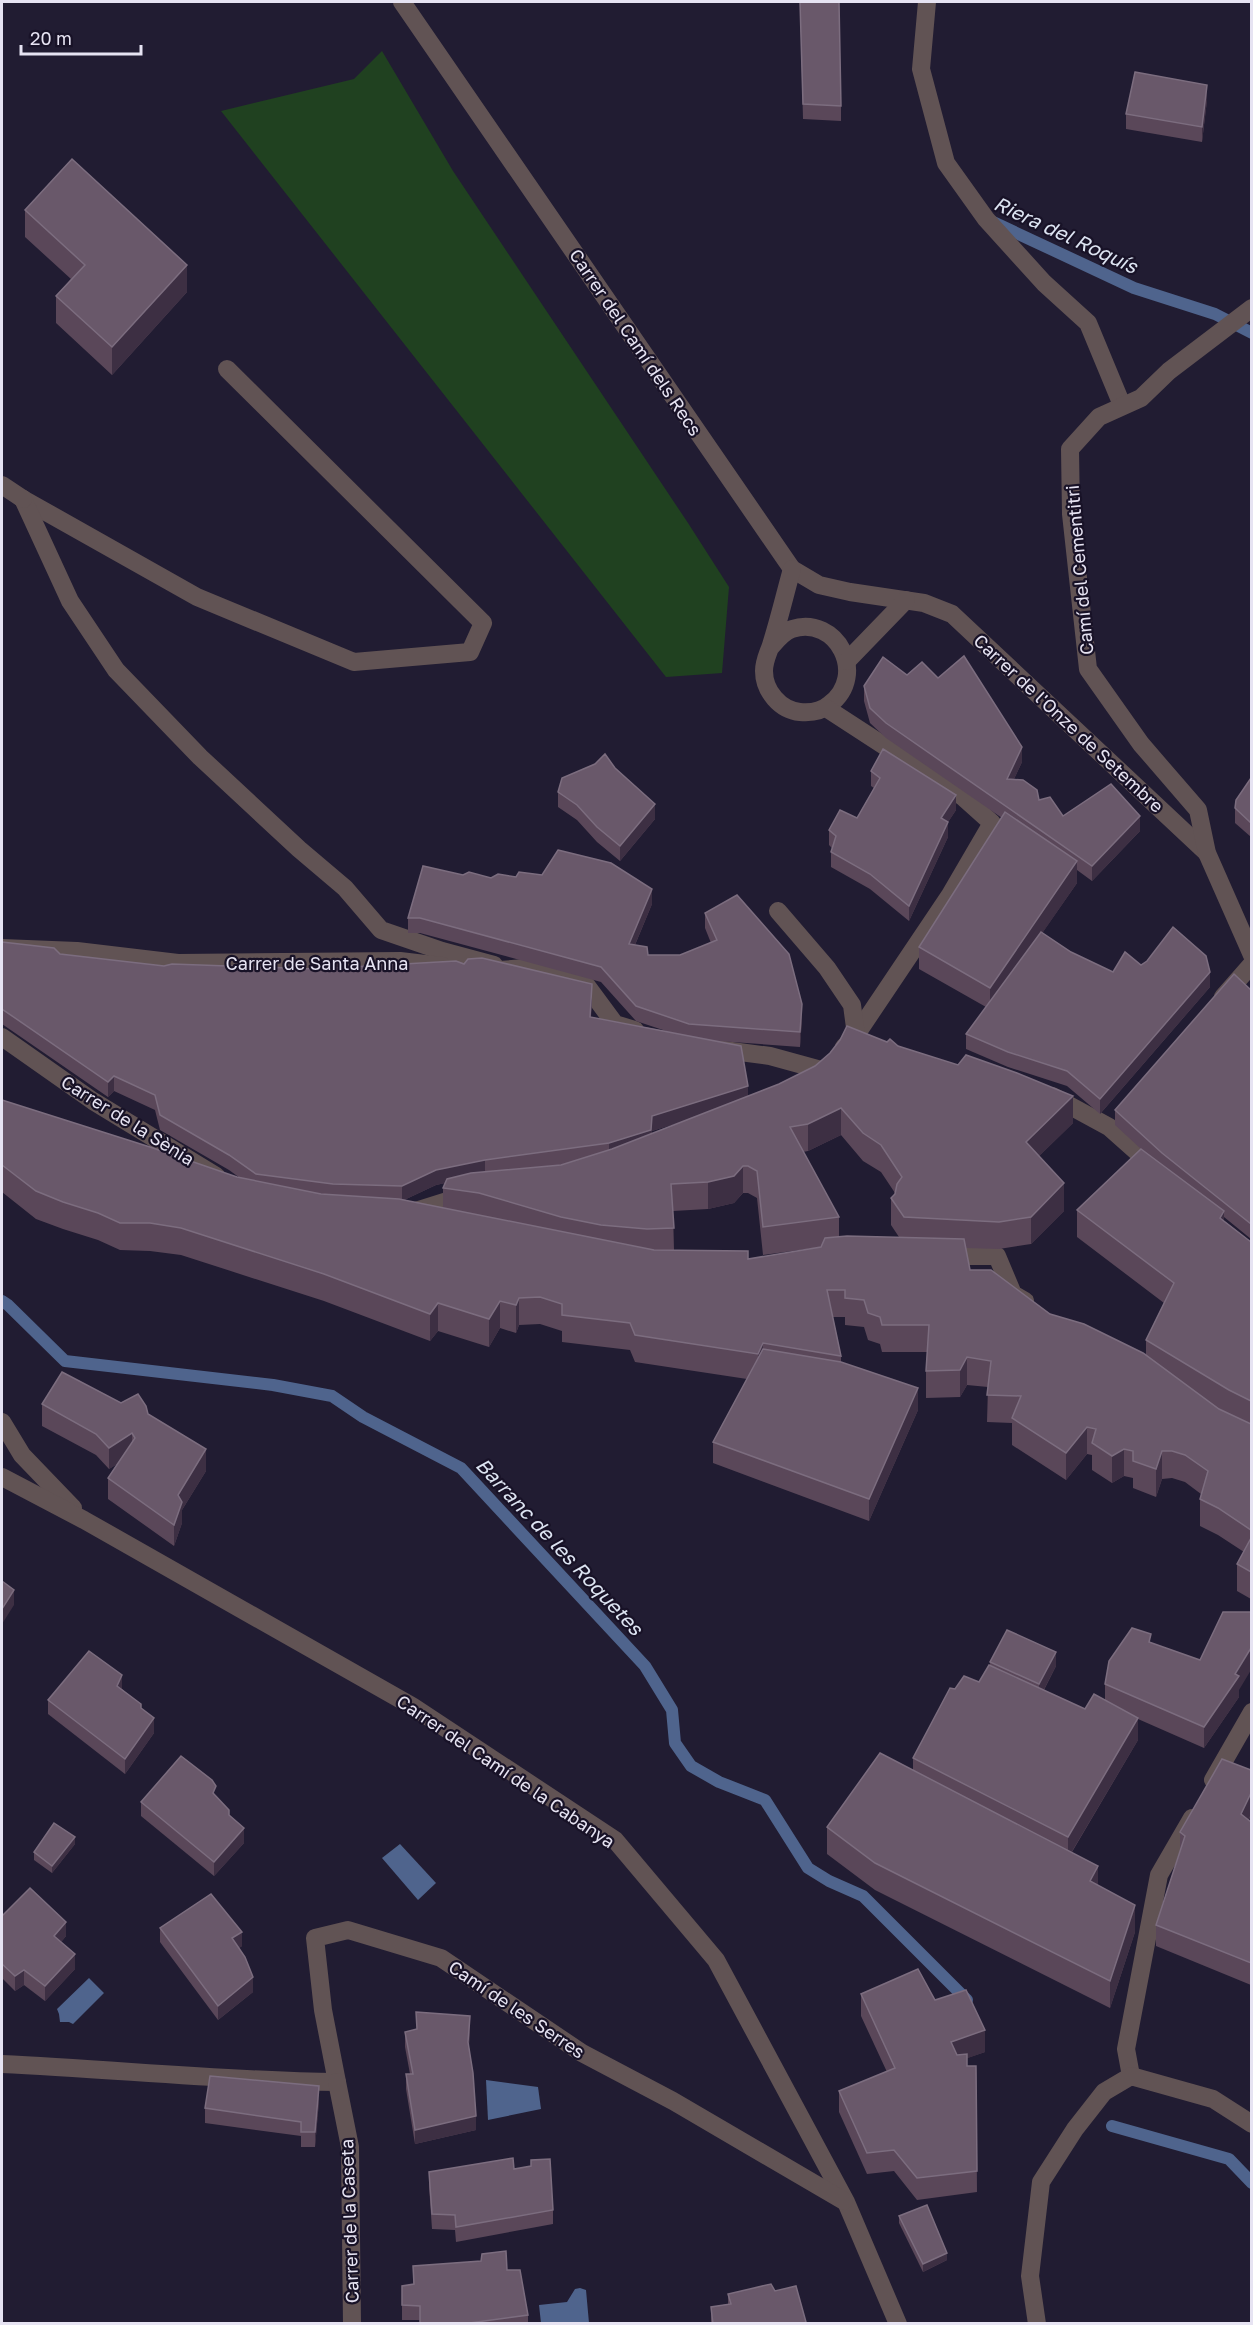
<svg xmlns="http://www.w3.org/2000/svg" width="1253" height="2325" font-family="'Golos Text',sans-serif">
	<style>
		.green { fill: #204120 }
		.water { fill: #4f648d }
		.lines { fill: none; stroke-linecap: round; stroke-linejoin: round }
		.stream { stroke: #4f648d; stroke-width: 12 }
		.lane { stroke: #615354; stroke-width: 18 }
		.street { stroke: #615354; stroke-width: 18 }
		.wall { fill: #5a4759; fill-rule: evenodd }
		.shaded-wall { fill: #3d2f43 }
		.building { fill: #69586a; stroke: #7c6d7f; stroke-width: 1.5 }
		.labels { text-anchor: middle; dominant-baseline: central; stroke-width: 4.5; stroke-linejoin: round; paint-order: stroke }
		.street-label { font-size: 18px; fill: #e6e3f2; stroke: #181227 }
		.water-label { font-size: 20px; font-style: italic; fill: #dde4f2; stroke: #181227 }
	</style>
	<rect width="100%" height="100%" fill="#211c32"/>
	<polygon class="green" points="382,51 453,171 688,523 729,587 722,673 666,677 221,111 354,79"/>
	<g class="water">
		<polygon points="400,1844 436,1883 418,1900 382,1858"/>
		<polygon points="89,1978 104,1993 73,2024 69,2022 60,2022 59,2014 57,2009"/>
		<polygon points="486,2080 538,2087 541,2109 488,2120"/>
		<polygon points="580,2288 586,2290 589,2323 541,2323 539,2305 567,2302 575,2289"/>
	</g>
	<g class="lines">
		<g class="stream">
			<polyline points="993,222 1134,288 1215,314 1252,333"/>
			<polyline points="2,1301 8,1305 65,1361 273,1385 332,1396 363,1417 461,1468 645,1666 672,1710 675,1743 691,1766 719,1782 765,1800 808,1868 829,1881 863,1896 967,2000"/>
			<polyline points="1112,2126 1229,2159 1252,2183"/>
		</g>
		<g class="lane">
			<polyline points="23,499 197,597 354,662 470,652 483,623 227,369"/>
			<polyline points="23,499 70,601 116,670 200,757 299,849 345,888 381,930 442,951 494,965"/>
		</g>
		<g class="street">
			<polyline points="402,2 792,569 819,585 850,592 924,603 952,614 1207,853"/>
			<polyline points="927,2 921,69 946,163 986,219 1044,283 1088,323 1122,405"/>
			<polyline points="1252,308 1169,371 1141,398 1099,417 1070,449 1071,514 1088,669 1141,744 1198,810 1207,853 1252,955"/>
			<polyline points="2,485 23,499"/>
			<path d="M771 647C777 640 783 632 792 629 837 615 868 675 830 704 822 711 811 713 800 712 780 710 764 691 764 671 764 661 768 654 771 645 779 620 785 594 792 569"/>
			<polyline points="847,661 906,600"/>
			<polyline points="826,708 963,797 992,823 950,895 856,1035 844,1047"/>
			<polyline points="778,911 827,968 852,1005 856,1035"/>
			<polyline points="2,948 77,951 178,963 400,961 442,966"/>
			<polyline points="500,970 524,968 587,986 615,1024 635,1030"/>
			<polyline points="1223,997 1252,964"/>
			<polyline points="2,1037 93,1101 216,1176"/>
			<polyline points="717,1049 770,1056 821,1070"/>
			<polyline points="1052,1096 1109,1127 1154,1167"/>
			<polyline points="409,1213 466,1195"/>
			<polyline points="944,1256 997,1256 1013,1294 1025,1301"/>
			<polyline points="2,1422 22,1455 73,1508"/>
			<polyline points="2,1477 84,1520 412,1706 615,1840 716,1960 846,2202 898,2324"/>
			<polyline points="1213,1780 1252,1712"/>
			<path d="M2 2064C113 2069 225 2081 337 2082L323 2010 315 1938 348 1930 441 1958 582 2053 673 2101 844 2201"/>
			<polyline points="1131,2076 1126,2049 1159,1875 1192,1818"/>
			<polyline points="337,2082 350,2147 352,2324"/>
			<polyline points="1037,2324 1030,2276 1041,2182 1075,2129 1104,2092 1131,2076 1213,2099 1252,2124"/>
		</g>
	</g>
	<g class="wall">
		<polygon points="800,2 841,106 841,121 803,119"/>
		<polygon points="1207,100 1202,142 1126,129 1126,114"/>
		<polygon points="25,210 187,292 112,375 56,323 56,296 71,279 25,237"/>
		<polygon points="864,686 1022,762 1014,779 1039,800 1063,816 1140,831 1092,881 1077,870 1077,883 1042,933 1071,952 1113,972 1141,965 1210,987 1100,1114 1067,1086 1008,1067 966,1049 966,1034 986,1007 919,969 919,947 1002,818 886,738 870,723 864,701"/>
		<polygon points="615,768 655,819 620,861 597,842 577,820 558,807 558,792"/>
		<polygon points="871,771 956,810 948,822 948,837 909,921 870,889 831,867 831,852 832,848 829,845 829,830 857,818 874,788 871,786"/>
		<polygon points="1251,778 1251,837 1235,823 1235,808"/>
		<path d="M463 875 491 878 652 904 635 945 648 955H680L711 943 705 928V913L802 1019 800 1047 718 1041 748 1096 898 1046 1073 1123 1039 1156 1064 1211 1031 1244 999 1249 965 1248 970 1270 1050 1314 1146 1354V1340L1164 1303 1077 1237V1210L1141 1149 1115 1125V1110L1251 990V1239L1224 1217V1221L1251 1242V1599L1237 1591V1564L1244 1552 1218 1535 1200 1526V1499L1201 1494 1185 1482 1172 1478 1162 1479 1156 1497 1133 1488V1478L1124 1476 1112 1483 1092 1470V1455L1087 1454 1066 1480 1012 1445V1423L987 1422 988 1387 967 1385 960 1397 926 1398V1371L927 1352H882L880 1344 868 1340 864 1327 845 1325V1317H833L841 1356V1362L918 1410 869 1521 713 1463V1442L747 1379 635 1362 630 1350 562 1342V1331L540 1324 519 1325 516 1333 500 1328 489 1347 438 1331 430 1341 324 1301 181 1255 150 1251 120 1250 98 1240 63 1229 36 1219 2 1192V1100L240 1178 229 1170 160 1130 155 1110 114 1091 108 1097 2 1024V942L60 954 164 966 592 999 591 1017 666 1031 636 1021 601 982 420 933H408V918ZM686 1120 652 1134V1131ZM841 1135 863 1161 881 1172 895 1193 891 1198V1225L899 1237H839V1217L803 1152 808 1151ZM445 1183 443 1188V1208L404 1200 436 1185ZM743 1193H748L757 1198 763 1255 822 1247 748 1259 674 1250 673 1211 708 1209 734 1203Z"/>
		<polygon points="121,1403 148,1414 206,1471 182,1510 182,1523 174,1546 108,1499 108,1478 117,1464 109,1469 96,1455 42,1426 42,1404"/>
		<polygon points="1151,1643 1239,1690 1239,1697 1204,1748 1138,1719 1138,1740 1072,1852 1135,1932 1110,2008 875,1890 827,1854 827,1827 913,1770 913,1758 955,1689 979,1682 990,1666 990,1662 1056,1666 1044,1690 1085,1709 1105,1700 1105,1684"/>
		<polygon points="122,1689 141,1708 154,1733 125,1774 48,1714 48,1700"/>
		<polygon points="1251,1770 1251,1814 1249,1820 1251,1822 1251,1985 1156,1946 1156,1925 1180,1850 1180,1832"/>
		<polygon points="216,1796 229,1815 244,1843 214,1876 141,1816 141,1802"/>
		<polygon points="75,1844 52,1873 34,1860 34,1852"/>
		<polygon points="2,1916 66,1936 61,1942 75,1969 45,2001 24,1985 15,1991 2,1978"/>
		<polygon points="160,1928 242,1946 239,1948 253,1992 218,2020 160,1942"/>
		<polygon points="861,1994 935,2000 985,2052 967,2058 967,2066 976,2066 977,2192 917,2200 894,2171 867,2174 839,2112 839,2091 887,2072 861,2016"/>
		<polygon points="470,2030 469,2047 476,2130 415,2144 406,2089 406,2074 410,2074 405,2047 405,2032"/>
		<polygon points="319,2101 315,2147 301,2147 301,2136 205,2123 205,2108"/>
		<polygon points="514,2169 553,2210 553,2224 456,2242 455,2230 432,2229 429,2186 429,2172"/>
		<polygon points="899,2216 947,2260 923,2272 899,2223"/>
		<polygon points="413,2266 507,2270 528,2315 528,2324 420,2324 420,2320 402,2320 402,2286 413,2284"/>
		<polygon points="775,2291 806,2324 711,2324 711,2307 728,2304 728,2294"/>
	</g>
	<g class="shaded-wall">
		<polygon points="1207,85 1207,100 1202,142 1202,127"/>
		<polygon points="187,265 187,292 112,375 112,347"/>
		<polygon points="1022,747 1022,762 1007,794 1007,779"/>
		<polygon points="956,795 956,810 941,833 941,818"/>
		<polygon points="655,804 655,819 620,861 620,846"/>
		<polygon points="1140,816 1140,831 1092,881 1092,866"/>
		<polygon points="948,822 948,837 909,921 909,906"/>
		<polygon points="1077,861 1077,883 990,1009 990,988"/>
		<polygon points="652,889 652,904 629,959 629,944"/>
		<polygon points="1210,972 1210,987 1100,1114 1100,1099"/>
		<polygon points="592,984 592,999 590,1032 590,1017"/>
		<polygon points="802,1004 802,1019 800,1047 800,1032"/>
		<polygon points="114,1076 114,1091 108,1097 108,1082"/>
		<polygon points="748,1086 748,1101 652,1131 651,1145 609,1158 609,1143 652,1116"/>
		<polygon points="1073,1096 1073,1123 1026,1169 1026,1142"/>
		<polygon points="841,1108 841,1135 808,1151 808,1124"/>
		<polygon points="485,1160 485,1175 436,1185 402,1201 402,1186 436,1170"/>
		<polygon points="743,1166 743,1193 734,1203 708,1209 708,1182"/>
		<polygon points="1064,1183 1064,1211 1031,1244 1031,1217"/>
		<polygon points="1224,1211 1224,1239 1220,1218"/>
		<polygon points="519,1298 519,1325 516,1333 516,1305"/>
		<polygon points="500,1301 500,1328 489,1347 489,1319"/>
		<polygon points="438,1303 438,1331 430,1341 430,1314"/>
		<polygon points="763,1343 763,1371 758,1381 758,1354"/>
		<polygon points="967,1357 967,1385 960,1397 960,1370"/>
		<polygon points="918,1388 918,1410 869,1521 869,1499"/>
		<polygon points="1087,1427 1087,1454 1066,1480 1066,1453"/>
		<polygon points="132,1433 132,1455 109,1469 109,1448"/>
		<polygon points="206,1449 206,1471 182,1510 182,1523 174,1546 174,1525 178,1495"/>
		<polygon points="1124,1449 1124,1476 1112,1483 1112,1456"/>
		<polygon points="1162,1451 1162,1479 1156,1497 1156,1469"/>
		<polygon points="14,1590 14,1605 2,1624 2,1609"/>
		<polygon points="1251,1648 1251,1670 1239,1690 1239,1697 1204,1748 1204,1727"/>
		<polygon points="1056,1652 1056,1666 1039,1699 1039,1684"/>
		<polygon points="122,1675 122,1690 117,1686"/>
		<polygon points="154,1718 154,1733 125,1774 125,1759"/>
		<polygon points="1138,1718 1138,1740 1068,1858 1068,1837"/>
		<polygon points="1251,1793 1251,1814 1241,1835 1241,1814"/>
		<polygon points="244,1828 244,1843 214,1876 214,1862"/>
		<polygon points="75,1837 75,1844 52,1873 52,1866"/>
		<polygon points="1098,1866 1098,1893 1090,1881"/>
		<polygon points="1135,1905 1135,1932 1110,2008 1110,1981"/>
		<polygon points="66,1922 66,1936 54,1951 54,1936"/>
		<polygon points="242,1932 242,1946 232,1953 232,1938"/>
		<polygon points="75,1954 75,1969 45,2001 45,1986"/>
		<polygon points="24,1970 24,1985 15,1991 15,1976"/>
		<polygon points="253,1977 253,1992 218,2020 218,2006"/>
		<polygon points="470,2016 470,2030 468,2057 468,2042"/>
		<polygon points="985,2030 985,2052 951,2064 951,2042"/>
		<polygon points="319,2086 319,2101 315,2147 315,2132"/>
		<polygon points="476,2116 476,2130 415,2144 415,2130"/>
		<polygon points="947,2253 947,2260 923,2272 923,2264"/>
	</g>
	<g class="building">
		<polygon points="800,2 839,2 841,106 803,104"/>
		<polygon points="1135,72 1207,85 1202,127 1126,114"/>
		<polygon points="72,159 187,265 112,347 56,296 85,265 25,210"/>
		<polygon points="964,656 1022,747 1007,779 1023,780 1037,790 1039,800 1050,797 1063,816 1111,784 1140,816 1092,866 886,723 870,708 864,686 883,657 907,675 922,662 938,678"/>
		<polygon points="883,749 956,795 941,818 948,822 909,906 870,874 831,852 836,836 829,830 840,810 857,818 880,778 871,771"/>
		<polygon points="605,754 615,768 655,804 620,846 597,827 577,805 558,792 562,778 595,764"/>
		<polygon points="1251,778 1251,823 1235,808 1236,800"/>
		<polygon points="1005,812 1077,861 990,988 919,947"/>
		<polygon points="558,850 611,863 652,889 629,944 647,947 648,955 680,955 717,940 705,913 737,895 789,954 802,1004 800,1032 689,1024 636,1006 601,967 420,918 408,918 423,866 463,875 469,872 491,878 498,874 516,877 519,872 542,875"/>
		<polygon points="1173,927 1206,956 1210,972 1100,1099 1067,1071 1008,1052 966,1034 1041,932 1071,952 1113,972 1125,952 1141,965 1147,961"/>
		<polygon points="2,942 54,948 60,954 164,966 172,964 316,969 456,961 464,964 468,959 482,958 592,984 590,1017 741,1046 748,1086 652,1116 651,1130 609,1143 485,1160 436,1170 402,1186 333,1184 256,1174 229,1155 160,1115 155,1095 114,1076 108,1082 2,1009"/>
		<polygon points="1234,974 1251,990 1251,1224 1162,1153 1115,1110"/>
		<polygon points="847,1026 887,1042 890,1039 898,1046 958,1065 966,1055 1017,1073 1073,1096 1026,1142 1064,1183 1031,1217 999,1222 904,1217 891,1198 895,1194 897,1184 902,1177 881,1145 863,1133 841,1108 808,1124 790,1127 839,1217 763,1227 757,1171 748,1166 743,1166 734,1176 708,1182 671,1184 674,1228 647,1229 601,1225 561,1217 479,1193 443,1188 447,1179 471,1173 561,1165 612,1149 779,1084 815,1066 830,1053 840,1040"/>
		<polygon points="2,1100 150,1147 237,1177 321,1194 399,1199 654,1250 748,1251 748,1259 821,1247 825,1238 847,1236 964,1239 970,1270 991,1270 1050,1314 1084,1324 1143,1353 1219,1409 1251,1424 1251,1530 1218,1508 1200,1499 1208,1471 1185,1455 1172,1451 1162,1451 1156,1469 1133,1461 1133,1451 1124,1449 1112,1456 1092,1443 1096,1429 1087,1427 1066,1453 1012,1418 1021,1396 987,1395 991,1361 967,1357 960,1370 926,1371 929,1325 882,1325 880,1317 868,1313 864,1300 845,1298 845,1290 827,1290 841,1356 763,1343 758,1354 635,1335 630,1323 562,1315 562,1304 540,1297 519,1298 516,1305 500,1301 489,1319 438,1303 430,1314 324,1274 181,1228 150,1223 120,1223 98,1213 63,1202 36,1191 2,1165"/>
		<polygon points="1141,1149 1224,1211 1220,1218 1251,1242 1251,1401 1229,1390 1146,1340 1174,1283 1077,1210"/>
		<polygon points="763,1349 841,1362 918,1388 869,1499 713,1442"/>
		<polygon points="62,1372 121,1403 138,1394 146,1406 148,1414 206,1449 178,1495 182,1502 174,1525 108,1478 135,1438 132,1433 109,1448 96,1434 42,1404"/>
		<polygon points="1251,1538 1251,1572 1237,1564"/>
		<polygon points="2,1581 14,1590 2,1609"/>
		<polygon points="1223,1612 1251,1612 1251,1648 1235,1674 1239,1676 1204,1727 1105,1684 1109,1661 1132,1628 1151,1634 1149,1642 1200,1660"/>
		<polygon points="1007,1630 1056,1652 1039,1684 990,1662"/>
		<polygon points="89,1651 122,1675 117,1686 141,1704 141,1708 154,1718 125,1759 48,1700"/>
		<polygon points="989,1665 1085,1709 1094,1694 1138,1718 1068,1837 913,1758 950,1688 955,1689 964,1676 979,1682"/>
		<polygon points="880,1753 1098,1866 1090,1881 1135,1905 1110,1981 875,1863 827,1827"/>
		<polygon points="181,1756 212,1780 216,1786 213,1793 229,1810 229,1815 244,1828 214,1862 141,1802"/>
		<polygon points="1222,1759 1251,1770 1251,1793 1241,1814 1251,1822 1251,1963 1156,1925 1185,1836 1180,1832"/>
		<polygon points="54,1823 75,1837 52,1866 34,1852"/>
		<polygon points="30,1888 66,1922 54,1936 75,1954 45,1986 24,1970 15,1976 2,1964 2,1916"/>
		<polygon points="211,1894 242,1932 232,1938 245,1957 253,1977 218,2006 160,1928"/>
		<polygon points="918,1969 935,2000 966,1990 985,2030 951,2042 957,2055 967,2054 967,2066 976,2066 977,2171 917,2178 894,2150 867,2153 839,2091 895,2068 861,1994"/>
		<polygon points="416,2012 470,2016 468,2042 473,2073 476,2116 415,2130 406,2074 413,2074 405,2032 417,2029"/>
		<polygon points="210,2076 319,2086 315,2132 301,2132 301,2122 205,2108"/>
		<polygon points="513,2158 514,2169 531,2166 531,2160 550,2159 553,2210 456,2227 455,2215 432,2214 429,2172"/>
		<polygon points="927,2205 947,2253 923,2264 899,2216"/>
		<polygon points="506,2251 507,2270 520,2270 528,2315 462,2324 420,2324 420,2306 402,2305 402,2286 414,2284 413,2266 481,2261 482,2254"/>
		<polygon points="771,2284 775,2291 796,2286 806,2322 801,2324 713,2324 711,2307 731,2304 728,2294"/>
	</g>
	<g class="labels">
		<g class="street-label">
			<text transform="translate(636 342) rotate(56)">Carrer del Camí dels Recs</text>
			<text transform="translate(1079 570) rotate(-95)">Camí del Cementitri</text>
			<text transform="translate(1069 723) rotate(43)">Carrer de l'Onze de Setembre</text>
			<text x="317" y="963">Carrer de Santa Anna</text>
			<text transform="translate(128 1120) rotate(32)">Carrer de la Sènia</text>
			<text transform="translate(506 1771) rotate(34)">Carrer del Camí de la Cabanya</text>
			<text transform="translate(517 2009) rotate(34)">Camí de les Serres</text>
			<text transform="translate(349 2221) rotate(-92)">Carrer de la Caseta</text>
		</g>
		<g class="water-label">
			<text transform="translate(1066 234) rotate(25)">Riera del Roquís</text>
			<text transform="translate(560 1546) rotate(47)">Barranc de les Roquetes</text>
		</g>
	</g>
	<rect width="1253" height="2325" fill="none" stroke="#e6e3f2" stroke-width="6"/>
	<path d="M21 45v9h120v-9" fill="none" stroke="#e6e3f2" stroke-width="3"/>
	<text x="30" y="45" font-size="18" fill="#e6e3f2" stroke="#181227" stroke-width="4.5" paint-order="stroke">20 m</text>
</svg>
